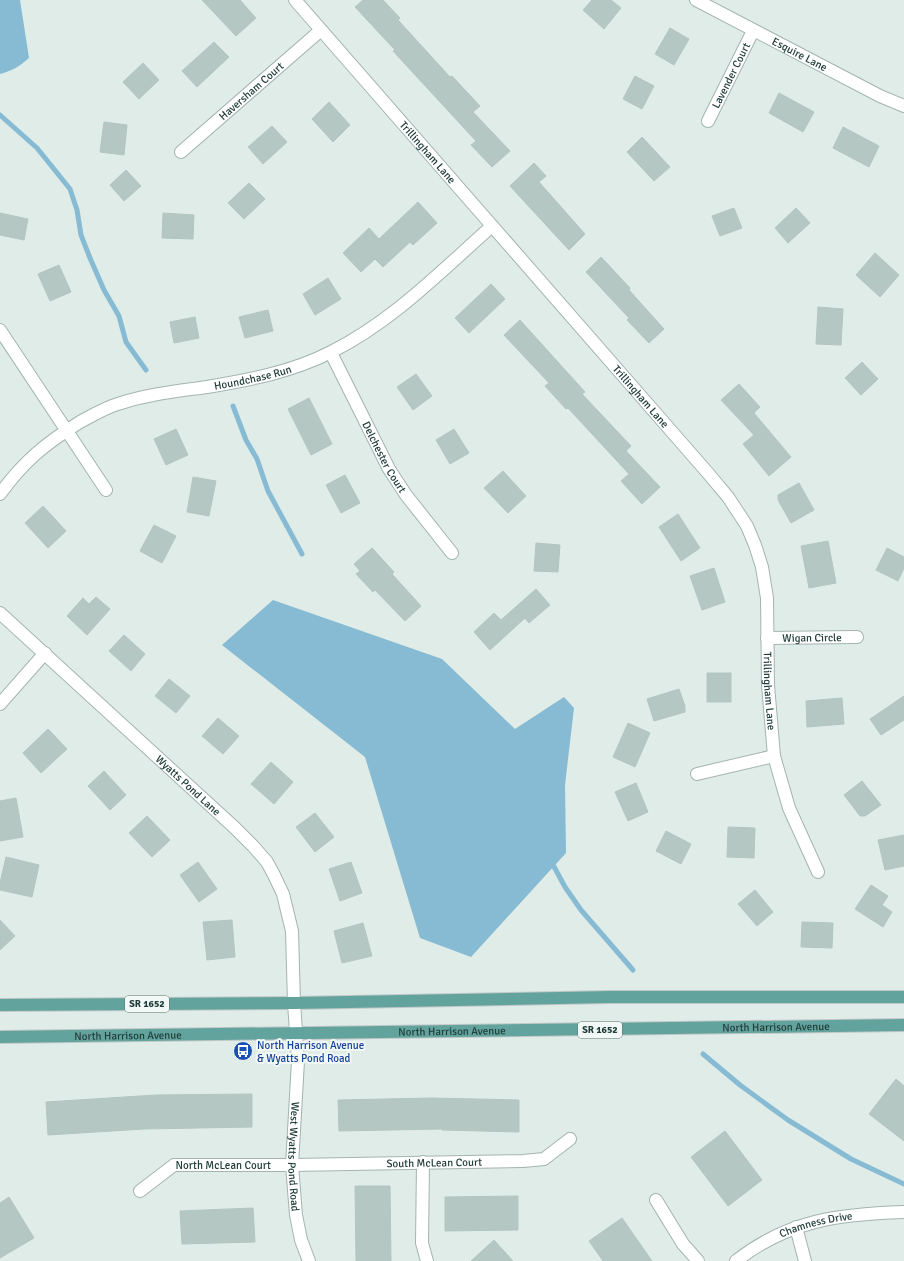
<svg xmlns="http://www.w3.org/2000/svg" width="904" height="1261" font-family="Signika,sans-serif">
	<style>
		.water { fill: #86bbd3 }
		.lines { fill: none; stroke-linecap: round; stroke-linejoin: round }
		.stream { stroke: #86bbd3; stroke-width: 5 }
		.building { fill: #b5c7c2; stroke: #b2c6c1 }
		.minor-casing { stroke: #a3b4b0; stroke-width: 14 }
		.primary-casing { stroke: #c1c9c8; stroke-width: 14 }
		.minor { stroke: #fff; stroke-width: 12 }
		.primary { stroke: #63a39d; stroke-width: 12 }
		.labels { text-anchor: middle; dominant-baseline: central; stroke-width: 4; stroke-linejoin: round; paint-order: stroke }
		.shield { fill: #f1f8f6; stroke: #5f7572; stroke-width: 1 }
		.shield-label { font-size: 10px; font-weight: bold; fill: #203d3a }
		.street-label { font-size: 11px; fill: #203d3a; stroke: #f1f8f6 }
		.transit-label { font-size: 11px; fill: #164399; stroke: #f1f8f6; text-anchor: start }
	</style>
	<rect width="100%" height="100%" fill="#e0ece8"/>
	<g class="water">
		<path d="M0 0H20L29 58C20 66 12 71 0 74Z"/>
		<polygon points="273,600 442,659 515,729 564,697 574,708 565,785 566,853 471,957 420,938 365,757 222,645"/>
	</g>
	<g class="lines">
		<g class="stream">
			<polyline points="0,115 37,148 70,189 77,210 81,235 90,258 104,290 119,316 126,342 146,370"/>
			<polyline points="233,406 246,440 257,459 268,491 302,554"/>
			<polyline points="551,861 565,887 581,910 633,970"/>
			<polyline points="703,1054 740,1085 788,1120 851,1159 904,1184"/>
		</g>
	</g>
	<g class="building">
		<polygon points="202,0 240,0 256,18 236,36"/>
		<polygon points="363,0 383,0 400,18 398,20 450,77 452,76 480,106 473,112 510,151 492,167 471,145 476,141 393,51 395,50 355,7"/>
		<polygon points="592,0 611,0 621,8 604,29 583,10"/>
		<polygon points="670,28 689,39 674,65 655,54"/>
		<polygon points="214,42 229,57 197,87 182,71"/>
		<polygon points="143,63 159,80 139,99 123,82"/>
		<polygon points="635,76 654,86 642,109 623,99"/>
		<polygon points="779,93 814,112 803,132 769,113"/>
		<polygon points="329,102 350,125 333,142 312,119"/>
		<polygon points="104,122 127,125 124,155 100,152"/>
		<polygon points="272,126 287,142 263,164 248,147"/>
		<polygon points="843,127 879,146 869,167 833,148"/>
		<polygon points="642,137 670,167 654,181 627,152"/>
		<polygon points="534,163 546,176 539,182 585,234 569,250 510,186"/>
		<polygon points="126,170 141,186 124,201 110,185"/>
		<polygon points="249,183 265,199 244,219 228,203"/>
		<polygon points="418,202 437,223 413,245 410,242 383,267 375,259 361,272 343,253 369,228 379,239"/>
		<polygon points="734,208 742,228 720,236 712,216"/>
		<polygon points="796,208 810,223 788,243 775,228"/>
		<polygon points="0,213 28,219 24,240 0,235"/>
		<polygon points="163,213 194,215 193,239 162,238"/>
		<polygon points="875,253 899,275 880,297 856,275"/>
		<polygon points="601,257 630,288 629,290 664,329 649,343 627,320 629,318 586,272"/>
		<polygon points="59,265 71,292 50,301 38,274"/>
		<polygon points="328,278 341,299 315,315 303,294"/>
		<polygon points="491,284 505,299 469,333 455,318"/>
		<polygon points="818,307 843,309 841,345 816,344"/>
		<polygon points="268,310 273,331 245,338 239,317"/>
		<polygon points="195,317 199,338 174,343 170,322"/>
		<polygon points="520,320 585,392 582,394 631,446 626,451 660,487 642,504 621,481 629,474 568,408 566,409 545,386 549,383 504,335"/>
		<polygon points="862,362 878,379 861,395 845,378"/>
		<polygon points="416,374 432,396 413,410 397,387"/>
		<polygon points="739,384 760,407 754,413 791,457 769,476 743,444 754,435 721,400"/>
		<polygon points="309,398 332,444 311,455 288,409"/>
		<polygon points="176,429 188,455 166,465 154,439"/>
		<polygon points="454,429 469,453 450,464 436,440"/>
		<polygon points="503,471 526,496 508,513 484,488"/>
		<polygon points="345,475 360,503 341,513 326,485"/>
		<polygon points="193,477 216,481 209,516 187,512"/>
		<polygon points="799,483 814,510 791,523 778,500 778,495"/>
		<polygon points="43,506 66,531 48,548 25,523"/>
		<polygon points="678,514 700,548 681,561 659,527"/>
		<polygon points="154,525 176,536 162,563 140,551"/>
		<polygon points="828,541 836,583 809,588 801,546"/>
		<polygon points="536,543 560,545 558,572 534,571"/>
		<polygon points="372,548 394,572 392,574 421,606 405,621 375,590 373,592 356,574 360,571 354,564"/>
		<polygon points="887,548 904,557 904,568 898,581 876,570"/>
		<polygon points="714,568 725,602 702,610 690,576"/>
		<polygon points="536,589 550,605 529,623 525,618 490,650 474,632 494,613 501,620"/>
		<polygon points="96,597 110,609 87,635 67,616 83,598 89,604"/>
		<polygon points="124,635 145,654 131,671 109,651"/>
		<rect x="707" y="673" width="24" height="29"/>
		<polygon points="169,679 190,696 176,713 155,696"/>
		<polygon points="679,689 685,706 685,712 654,721 647,699"/>
		<polygon points="904,696 904,720 881,735 870,719"/>
		<polygon points="842,698 844,724 807,727 806,701"/>
		<polygon points="218,718 239,736 223,754 202,736"/>
		<polygon points="628,723 650,733 635,767 613,757"/>
		<polygon points="48,729 67,749 41,773 23,753"/>
		<polygon points="271,762 293,782 274,804 251,784"/>
		<polygon points="104,771 126,795 110,810 88,786"/>
		<polygon points="862,781 881,805 865,816 860,816 844,795"/>
		<polygon points="636,783 648,812 628,821 615,792"/>
		<polygon points="16,798 23,837 0,841 0,801"/>
		<polygon points="315,813 334,837 315,852 296,827"/>
		<polygon points="147,816 170,840 152,857 129,833"/>
		<polygon points="728,827 755,828 754,858 727,857"/>
		<polygon points="666,831 691,844 681,864 656,851"/>
		<polygon points="904,835 904,866 885,870 878,840"/>
		<polygon points="6,857 39,865 32,897 0,890 0,883"/>
		<polygon points="198,862 217,889 199,902 180,875"/>
		<polygon points="351,862 362,893 340,901 329,869"/>
		<polygon points="871,885 888,896 882,905 892,912 883,927 855,909"/>
		<polygon points="755,890 773,912 757,926 738,904"/>
		<polygon points="0,920 15,936 0,950"/>
		<polygon points="232,920 235,957 207,960 203,922"/>
		<polygon points="802,922 833,923 832,948 801,947"/>
		<polygon points="363,923 372,956 342,963 334,931"/>
		<polygon points="896,1079 904,1086 904,1141 869,1114"/>
		<polygon points="252,1094 252,1127 144,1129 48,1135 46,1102 156,1095"/>
		<polygon points="431,1098 519,1100 519,1132 442,1130 442,1129 339,1131 338,1100"/>
		<polygon points="725,1131 762,1180 728,1206 691,1157"/>
		<polygon points="355,1186 390,1186 391,1261 356,1261"/>
		<polygon points="518,1196 518,1230 445,1231 445,1197"/>
		<polygon points="9,1197 34,1238 0,1258 0,1203"/>
		<polygon points="253,1208 255,1242 182,1244 180,1211"/>
		<polygon points="622,1218 652,1261 603,1261 589,1241"/>
		<polygon points="494,1240 513,1261 471,1261"/>
	</g>
	<g class="lines">
		<defs>
			<g id="minor">
				<path id="s1" d="M295 0 707 472 728 497 747 526 755 545 762 567 767 598 768 685 774 756 789 808 818 872"/>
				<path id="s2" d="M696 0 880 96 904 106"/>
				<path id="s3" d="M708 121 753 31"/>
				<path id="s4" d="M181 152 321 30"/>
				<polyline points="0,330 106,490"/>
				<path id="s5" d="M331 353 389 469 406 495 452 553"/>
				<path id="s6" d="M0 494C23 462 46 443 80 422 93 415 106 407 121 403 149 394 178 391 207 387 249 380 292 372 331 352 393 321 441 271 492 226"/>
				<path id="s7" d="M0 613 235 828 253 846 267 862 274 875 283 894 292 931 294 1003 298 1061 292 1165 296 1215 301 1240 309 1261"/>
				<path id="s8" d="M767 638 857 637"/>
				<polyline points="0,704 45,653"/>
				<polyline points="697,774 774,756"/>
				<polyline points="423,1162 422,1243 427,1261"/>
				<path id="s9" d="M140 1191 174 1165H292L523 1161 544 1159 570 1139"/>
				<polyline points="656,1200 683,1244 698,1261"/>
				<polyline points="796,1227 805,1261"/>
				<path id="s10" d="M736 1261C788 1220 840 1214 904 1212"/>
			</g>
			<g id="primary">
				<polyline points="0,1005 294,1003 610,997 904,997"/>
				<path id="s11" d="M0 1037 904 1025"/>
			</g>
		</defs>
		<use href="#minor" class="minor-casing"/>
		<use href="#primary" class="primary-casing"/>
		<use href="#minor" class="minor"/>
		<use href="#primary" class="primary"/>
	</g>
	<defs>
		<symbol id="bus-disc" viewBox="-11 -11 22 22"><circle r="9.5" fill="#1a4fb4" stroke="#f1f8f6"/><path d="M-5-6H5V4H4V6H2V4H-2V6H-4V4H-5ZM-3.5-4V0h7V-4ZM-3.5 1.2v1.5H-2V1.2ZM2 1.2v1.5H3.5V1.2Z" fill="#fff"/></symbol>
	</defs>
	<g fill-rule="evenodd">
		<use href="#bus-disc" x="232" y="1040" width="22" height="22"/>
	</g>
	<g class="labels">
		<g class="shield">
			<rect x="125" y="996" width="44" height="16" rx="3"/>
			<rect x="578" y="1022" width="44" height="16" rx="3"/>
		</g>
		<g class="shield-label">
			<text x="147" y="1004">SR 1652</text>
			<text x="600" y="1030">SR 1652</text>
		</g>
		<g class="street-label">
			<text stroke="none"><textPath href="#s2" startOffset="117">Esquire Lane</textPath></text>
			<text stroke="none"><textPath href="#s3" startOffset="51">Lavender Court</textPath></text>
			<text stroke="none"><textPath href="#s4" startOffset="93">Haversham Court</textPath></text>
			<text stroke="none"><textPath href="#s1" startOffset="202">Trillingham Lane</textPath></text>
			<text stroke="none"><textPath href="#s6" startOffset="288">Houndchase Run</textPath></text>
			<text stroke="none"><textPath href="#s1" startOffset="526">Trillingham Lane</textPath></text>
			<text stroke="none"><textPath href="#s5" startOffset="117">Delchester Court</textPath></text>
			<text stroke="none"><textPath href="#s8" startOffset="45">Wigan Circle</textPath></text>
			<text stroke="none"><textPath href="#s1" startOffset="862">Trillingham Lane</textPath></text>
			<text stroke="none"><textPath href="#s7" startOffset="255">Wyatts Pond Lane</textPath></text>
			<text stroke="none"><textPath href="#s11" startOffset="776">North Harrison Avenue</textPath></text>
			<text stroke="none"><textPath href="#s11" startOffset="452">North Harrison Avenue</textPath></text>
			<text stroke="none"><textPath href="#s11" startOffset="128">North Harrison Avenue</textPath></text>
			<text stroke="none"><textPath href="#s7" startOffset="665">West Wyatts Pond Road</textPath></text>
			<text stroke="none"><textPath href="#s9" startOffset="303">South McLean Court</textPath></text>
			<text stroke="none"><textPath href="#s9" startOffset="92">North McLean Court</textPath></text>
			<text stroke="none"><textPath href="#s10" startOffset="89">Chamness Drive</textPath></text>
		</g>
		<g class="transit-label">
			<text x="257" y="1045">North Harrison Avenue<tspan x="257" dy="13">&amp; Wyatts Pond Road</tspan></text>
		</g>
	</g>
</svg>
